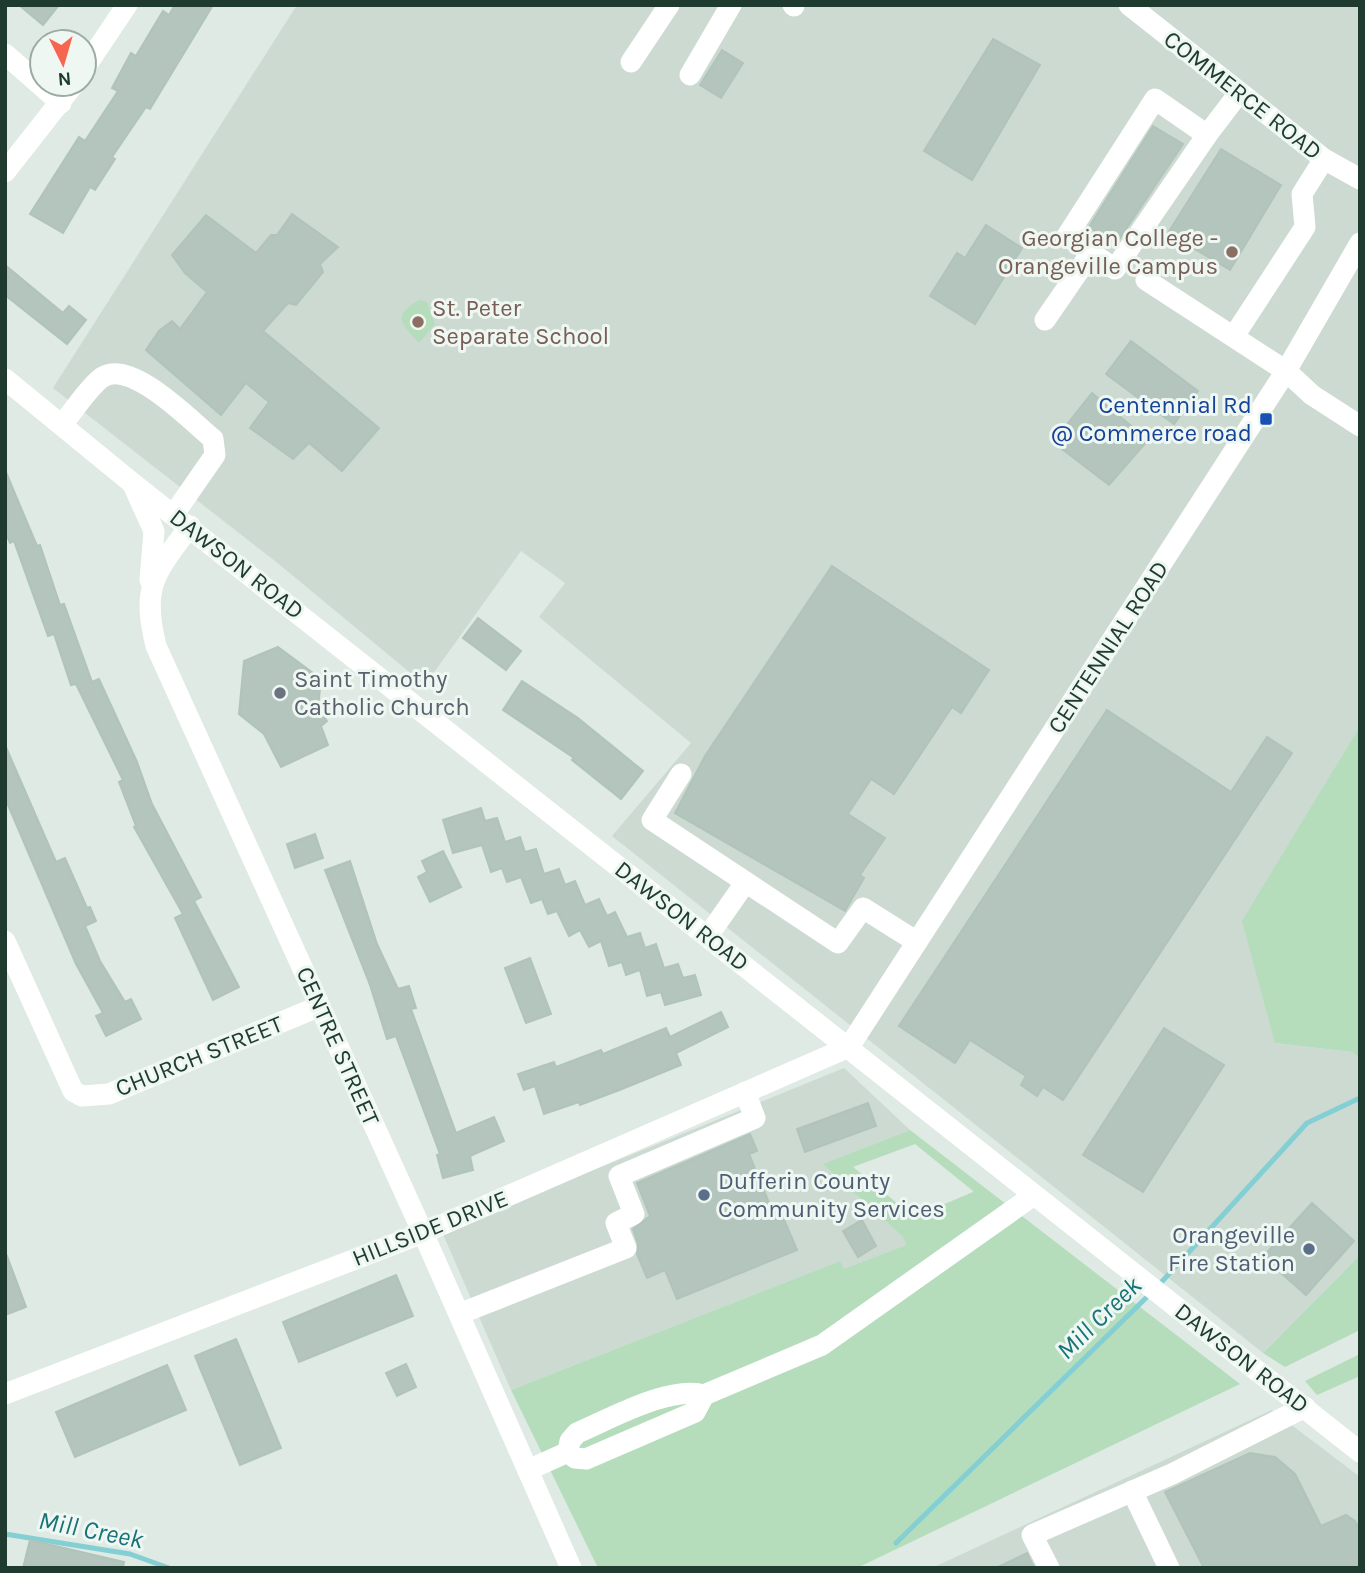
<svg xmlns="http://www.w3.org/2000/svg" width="1365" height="1573" font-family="Karla,sans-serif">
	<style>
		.built { fill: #ccdad2 }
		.green { fill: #b5ddbc; fill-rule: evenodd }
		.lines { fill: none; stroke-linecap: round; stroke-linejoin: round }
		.stream { stroke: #83cfd3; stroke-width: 5 }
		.building { fill: #b3c5bc; stroke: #b0c4ba; stroke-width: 2 }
		.minor { stroke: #fff; stroke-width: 21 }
		.education-dot { fill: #8d6e63; stroke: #eef7f2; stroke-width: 2.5 }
		.transit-dot { fill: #1a4fb4; stroke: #eef7f2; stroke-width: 2.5 }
		.worship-dot { fill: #6b7280; stroke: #eef7f2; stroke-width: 2.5 }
		.service-dot { fill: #5c6f8a; stroke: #eef7f2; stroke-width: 2.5 }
		.labels { text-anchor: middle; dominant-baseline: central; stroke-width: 6; stroke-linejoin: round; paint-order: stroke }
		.street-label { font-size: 24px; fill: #1f3b30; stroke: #eef7f2 }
		.education-label { font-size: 24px; fill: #785e54; stroke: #eef7f2; text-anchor: end }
		.transit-label { font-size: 24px; fill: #164399; stroke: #eef7f2; text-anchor: end }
		.worship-label { font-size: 24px; fill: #5b616d; stroke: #eef7f2; text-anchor: start }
		.service-label { font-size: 24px; fill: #4e5e75; stroke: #eef7f2; text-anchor: start }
		.water-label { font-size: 26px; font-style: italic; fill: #177378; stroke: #eef7f2 }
	</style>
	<rect width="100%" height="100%" fill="#deeae3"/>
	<g class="built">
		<polygon points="297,5 1360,5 1360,726 1321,791 1275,1043 1352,1052 1360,1059 1360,1255 1263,1353 612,836 691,743 539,617 565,583 521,551 425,685 280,565 53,388"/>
		<polygon points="844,1068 910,1130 824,1164 903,1237 906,1245 843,1270 840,1261 511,1390 442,1232"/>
		<polygon points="1272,1410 1360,1477 1360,1568 932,1568"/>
	</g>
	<g class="green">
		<path d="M420 300 427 302 435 324 419 343C401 323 391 315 420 300Z"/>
		<polygon points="1360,726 1360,1059 1352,1052 1275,1043 1242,921"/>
		<path d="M910 1130 1240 1384 857 1568H598L511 1390 840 1261 844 1269 906 1245 903 1237 823 1164ZM915 1144 973 1191V1192L914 1217 853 1167Z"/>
		<polygon points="1360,1255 1360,1330 1285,1367 1263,1353"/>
		<polygon points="1360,1354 1360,1376 1317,1395 1305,1381"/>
	</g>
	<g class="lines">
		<g class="stream">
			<polyline points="1157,1287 1307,1123 1360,1098"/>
			<polyline points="5,1534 130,1554 169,1568"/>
			<polyline points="896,1543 1150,1294"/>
		</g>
	</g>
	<g class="building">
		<polygon points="19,5 59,5 43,25"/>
		<polygon points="175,5 213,5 150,109 146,107 112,157 115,159 95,190 90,187 63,233 30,214 79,137 85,141 118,91 112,88 131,53 136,56 163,11 169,15"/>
		<polygon points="993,39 1040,65 972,180 924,151"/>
		<polygon points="722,50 743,63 721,98 700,85"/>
		<polygon points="1153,126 1183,144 1116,244 1089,227"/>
		<polygon points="1221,149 1281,185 1230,270 1168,233"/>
		<polygon points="292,214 338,247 320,264 323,272 296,305 288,303 263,331 379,428 342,471 309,443 293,459 250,428 269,402 246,383 221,415 146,350 159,331 172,321 180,329 207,292 185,273 172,255 206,215 256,253 271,235 277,235"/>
		<polygon points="986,225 1022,248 975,324 930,296 957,253 965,258"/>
		<polygon points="5,265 63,313 69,306 86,320 67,344 5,295"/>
		<polygon points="1131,341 1198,391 1174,424 1106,374"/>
		<polygon points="1092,393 1148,440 1109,485 1053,442"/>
		<polygon points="5,470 37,546 40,545 60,605 64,604 92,682 99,679 137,762 152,804 201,897 194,901 239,987 213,1000 175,918 183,914 134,827 136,826 119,782 123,780 76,684 71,685 54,634 48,636 14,541 10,543 5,531"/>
		<polygon points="832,566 989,670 961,713 952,707 894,794 871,779 848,814 885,838 860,875 864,878 845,911 675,813 705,756"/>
		<polygon points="478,618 521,651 506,670 463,638"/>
		<polygon points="278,647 321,679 318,708 327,721 321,726 328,745 281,767 264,734 239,714 244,661"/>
		<polygon points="522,681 578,718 643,771 621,799 572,760 574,758 503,710"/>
		<polygon points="1107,710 1231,792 1267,737 1292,753 1063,1100 1043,1087 1037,1096 1021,1085 1026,1076 970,1040 955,1063 899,1026"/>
		<polygon points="5,745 56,862 65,858 87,908 90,907 96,921 85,926 100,961 125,1002 131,999 141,1019 106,1036 96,1016 103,1013 76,964 5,798"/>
		<polygon points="481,808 485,821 497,818 505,842 520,837 525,852 536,849 544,874 559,869 565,885 575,881 585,905 599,899 607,916 615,912 627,937 640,933 645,948 656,944 664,968 678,964 683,978 695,975 701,995 665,1005 661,992 647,996 640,970 626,975 622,962 609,966 601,941 589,947 580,930 569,936 557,911 548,914 542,899 531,903 521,877 507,882 502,868 491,872 482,845 453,853 443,820"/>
		<polygon points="315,834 323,858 295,868 287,844"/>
		<polygon points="443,851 461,887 430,902 418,877 427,872 422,861"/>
		<polygon points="350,861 377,944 398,989 409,986 416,1008 411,1009 456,1133 494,1117 504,1141 470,1156 473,1170 443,1178 437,1155 440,1154 396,1036 387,1039 370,985 325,870"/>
		<polygon points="530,958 551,1014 526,1023 505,968"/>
		<polygon points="721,1012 728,1027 676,1053 681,1065 622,1089 580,1105 579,1102 544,1114 535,1086 524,1090 518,1074 554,1062 556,1067 601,1050 603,1054 666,1028 670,1037"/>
		<polygon points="1164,1028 1224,1065 1143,1192 1083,1155"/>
		<polygon points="868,1103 876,1126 805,1152 797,1129"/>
		<polygon points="750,1134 757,1151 749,1154 776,1220 783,1217 797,1250 677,1299 665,1270 647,1278 637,1254 638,1244 633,1229 650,1216 637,1183"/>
		<polygon points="1312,1203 1354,1241 1306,1295 1263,1257"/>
		<polygon points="862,1220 876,1246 858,1257 843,1231"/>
		<polygon points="7,1256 26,1307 5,1315 5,1257"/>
		<polygon points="396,1275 413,1316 299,1362 283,1322"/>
		<polygon points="236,1339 281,1448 240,1465 195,1356"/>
		<polygon points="406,1364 416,1387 397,1396 386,1373"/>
		<polygon points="167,1365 186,1410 75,1457 56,1412"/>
		<polygon points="1250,1453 1275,1457 1295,1474 1321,1526 1346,1515 1355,1521 1360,1530 1360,1568 1204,1568 1165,1492"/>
		<polygon points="30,1540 124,1562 123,1568 23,1568"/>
		<polygon points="1027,1553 1034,1568 996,1568"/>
	</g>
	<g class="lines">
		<g class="minor">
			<polyline points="793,5 794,6"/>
			<polyline points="1129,5 1324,159 1360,179"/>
			<polyline points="5,54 61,103"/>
			<polyline points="631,62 669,5"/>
			<polyline points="84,69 127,5"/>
			<polyline points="690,75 731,5"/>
			<polyline points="1207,135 1115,269 1067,236 1155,99 1207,135 1239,93"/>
			<polyline points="5,172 74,84"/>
			<polyline points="1146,280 1286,371 1312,395 1360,426"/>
			<polyline points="1045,320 1091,253"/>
			<polyline points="1234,336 1305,227 1302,194 1324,159"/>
			<polyline points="5,379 131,482 1360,1452"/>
			<path d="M62 425C74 410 86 391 100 379 128 355 191 421 213 439L215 455 174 514"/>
			<polyline points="134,487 154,531 150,580"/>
			<path d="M190 526C155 573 141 586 156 646L423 1233 571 1568"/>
			<polyline points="681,774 652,820 838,943 863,908 917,942"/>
			<polyline points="708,936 745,883"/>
			<polyline points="5,941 73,1091 82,1096 109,1094 320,1006"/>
			<polyline points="849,1047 1286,371 1360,243"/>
			<polyline points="459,1314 626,1248 616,1223 634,1214 619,1176 755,1118 745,1092"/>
			<polyline points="5,1394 423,1233 849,1047"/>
			<path d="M568 1452 570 1441 577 1433C610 1419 670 1385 704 1395L822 1345 1034 1195"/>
			<polyline points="568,1452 575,1458 586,1459 695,1412 704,1395"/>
			<polyline points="528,1470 568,1452"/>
			<polyline points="1132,1491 1169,1568"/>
			<polyline points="1049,1568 1032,1535 1172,1474 1305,1407"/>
		</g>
	</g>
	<g class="education-dot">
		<circle cx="1232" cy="252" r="7"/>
		<circle cx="418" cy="322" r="7"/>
	</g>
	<rect class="transit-dot" x="1259" y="412" width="14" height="14" rx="3.5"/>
	<circle class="worship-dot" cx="280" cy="693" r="7"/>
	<g class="service-dot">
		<circle cx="704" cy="1195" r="7"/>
		<circle cx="1309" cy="1249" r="7"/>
	</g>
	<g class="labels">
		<g class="street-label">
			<text transform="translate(1243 95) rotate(38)">COMMERCE ROAD</text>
			<text transform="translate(237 564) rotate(38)">DAWSON ROAD</text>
			<text transform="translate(1108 647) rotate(-57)">CENTENNIAL ROAD</text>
			<text transform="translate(682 916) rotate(38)">DAWSON ROAD</text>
			<text transform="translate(338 1046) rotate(66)">CENTRE STREET</text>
			<text transform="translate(199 1056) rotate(-22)">CHURCH STREET</text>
			<text transform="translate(430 1228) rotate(-22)">HILLSIDE DRIVE</text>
			<text transform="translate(1242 1358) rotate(38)">DAWSON ROAD</text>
		</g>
		<g class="education-label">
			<text x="1218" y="238">Georgian College -<tspan x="1218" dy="28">Orangeville Campus</tspan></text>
			<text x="432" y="308" text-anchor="start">St. Peter<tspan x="432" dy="28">Separate School</tspan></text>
		</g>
		<g class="transit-label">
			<text x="1252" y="405">Centennial Rd<tspan x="1252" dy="28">@ Commerce road</tspan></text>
		</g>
		<g class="worship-label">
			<text x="294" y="679">Saint Timothy<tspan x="294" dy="28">Catholic Church</tspan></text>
		</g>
		<g class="service-label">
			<text x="718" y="1181">Dufferin County<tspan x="718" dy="28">Community Services</tspan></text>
			<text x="1295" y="1235" text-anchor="end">Orangeville<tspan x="1295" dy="28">Fire Station</tspan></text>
		</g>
		<g class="water-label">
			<text transform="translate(1099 1318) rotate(-44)">Mill Creek</text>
			<text transform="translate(91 1530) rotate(11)">Mill Creek</text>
		</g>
	</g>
	<rect width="1365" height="1573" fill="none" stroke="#1f3b30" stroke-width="14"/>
	<g transform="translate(63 63) rotate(175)"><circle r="33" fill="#eef7f2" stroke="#9baca4" stroke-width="2"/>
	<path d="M0-5L12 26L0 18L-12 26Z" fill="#f8654f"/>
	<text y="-10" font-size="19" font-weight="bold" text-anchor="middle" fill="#1f3b30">N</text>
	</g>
</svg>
